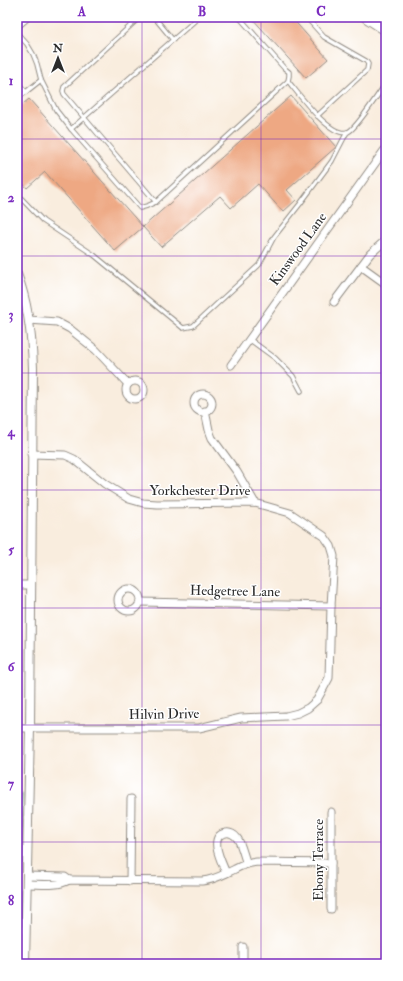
<svg xmlns="http://www.w3.org/2000/svg" width="403" height="981" font-family="'IM FELL Double Pica',serif">
	<style>
		.forest { fill: #6ab27a; stroke: #4a6e52 }
		.building { fill: #eea883 }
		.lines { fill: none; stroke-linecap: round; stroke-linejoin: round }
		.service-casing { stroke: #928c84; stroke-width: 5.5 }
		.minor-casing { stroke: #928c84; stroke-width: 9 }
		.tertiary-casing { stroke: #928c84; stroke-width: 10 }
		.secondary-casing { stroke: #928c84; stroke-width: 12 }
		.primary-casing { stroke: #928c84; stroke-width: 13 }
		.service { stroke: #fff; stroke-width: 3.5 }
		.minor { stroke: #fff; stroke-width: 7 }
		.tertiary { stroke: #fff; stroke-width: 8 }
		.secondary { stroke: #fff; stroke-width: 10 }
		.primary { stroke: #fff; stroke-width: 11 }
		.grid { fill: none; stroke: #7b2cbf; stroke-width: 1; stroke-opacity: 0.55 }
		.labels { text-anchor: middle; dominant-baseline: central; stroke-width: 3; stroke-linejoin: round; paint-order: stroke }
		.street-label { font-size: 14px; fill: #2b2b2b; stroke: #fff }
		.neatline { fill: none; stroke: #7b2cbf; stroke-width: 1.5 }
		.grid-label { font-size: 13px; text-anchor: middle; font-weight: bold; fill: #7b2cbf }
	</style>
	<rect width="100%" height="100%" fill="#fff"/>
	<filter id="ink" filterUnits="userSpaceOnUse"><feTurbulence type="fractalNoise" baseFrequency=".025" numOctaves="2"/><feDisplacementMap in="SourceGraphic" scale="8" xChannelSelector="R" yChannelSelector="G"/><feConvolveMatrix kernelMatrix="1 2 1 2 8 2 1 2 1" color-interpolation-filters="sRGB"/></filter>
	<filter id="wash" filterUnits="userSpaceOnUse"><feTurbulence type="fractalNoise" baseFrequency=".012" numOctaves="4" result="noise"/><feDisplacementMap in="SourceGraphic" scale="16" xChannelSelector="R" yChannelSelector="G"/><feGaussianBlur stdDeviation="0.9" result="paint"/><feColorMatrix in="noise" values="0 0 0 0 0 0 0 0 0 0 0 0 0 0 0 0 0 1.4 0 .05"/><feComposite in="paint" operator="in"/></filter>
	<g filter="url(#wash)">
		<rect width="100%" height="100%" fill="#f9edde"/>
		<polygon class="forest" points="23,794 21,964 17,964 17,796"/>
		<g id="blocks">
			<g class="building">
				<polygon points="251,17 291,17 328,59 306,78"/>
				<polygon points="291,96 336,147 287,190 296,200 283,212 258,184 231,208 220,196 161,247 143,227"/>
				<polygon points="29,99 143,227 115,251 45,172 27,188 17,177 17,109"/>
			</g>
		</g>
	</g>
	<g filter="url(#ink)">
		<use href="#blocks" fill-opacity="0" stroke="#928c84" stroke-width="1"/>
		<g class="lines">
			<defs>
				<g id="service">
					<polyline points="140,17 64,87 63,91 64,94 156,202"/>
					<polyline points="154,17 173,40"/>
					<polyline points="199,17 71,129 140,208 147,206 156,202 288,81 289,76 289,72 284,68 239,17"/>
					<polyline points="306,17 324,37 366,61 368,64 367,70 317,116"/>
					<polyline points="17,33 27,44 33,54 37,64 41,80 56,110 71,129"/>
					<path d="M288 81C298 93 330 138 348 132 357 128 379 93 386 83"/>
					<polyline points="17,82 26,92"/>
					<polyline points="17,99 41,80"/>
					<polyline points="17,194 43,221 94,255 183,328 193,326 259,265 274,237 300,204 332,161 347,132"/>
					<polyline points="249,339 275,358 293,376 301,391"/>
				</g>
				<g id="minor">
					<polyline points="361,266 386,284"/>
					<polyline points="334,302 370,254 386,240"/>
					<polyline points="29,320 57,322 70,329 96,350 128,384"/>
					<polyline points="231,365 386,148"/>
					<circle cx="135" cy="390" r="9"/>
					<circle cx="203" cy="403" r="9"/>
					<polyline points="205,411 209,430 212,438 237,472 255,503"/>
					<polyline points="17,585 30,585"/>
					<circle cx="129" cy="600" r="11"/>
					<polyline points="140,602 331,606"/>
					<polyline points="17,728 199,728 241,718 286,716 298,713 308,708 317,700 329,678 331,606 334,556 331,546 324,536 290,513 255,503 157,504 143,503 129,499 105,484 74,459 65,455 31,454"/>
					<polyline points="331,812 331,909"/>
					<path d="M226 873C222 863 207 835 226 833 230 832 235 835 237 838 241 842 244 857 247 864"/>
					<polyline points="27,876 65,877 69,880"/>
					<polyline points="130,881 131,799"/>
					<path d="M27 884C41 884 57 887 69 880L202 881C215 880 224 874 235 869 242 865 249 863 257 862L331 863"/>
					<polyline points="243,947 243,964"/>
				</g>
				<path id="tertiary" d="M17 274C28 303 32 336 33 368L30 728 25 964"/>
				<polyline id="secondary" points="366,17 386,30"/>
				<polyline id="primary" points="17,23 24,17"/>
			</defs>
			<use href="#service" class="service-casing"/>
			<use href="#minor" class="minor-casing"/>
			<use href="#tertiary" class="tertiary-casing"/>
			<use href="#secondary" class="secondary-casing"/>
			<use href="#primary" class="primary-casing"/>
			<use href="#service" class="service"/>
			<use href="#minor" class="minor"/>
			<use href="#tertiary" class="tertiary"/>
			<use href="#secondary" class="secondary"/>
			<use href="#primary" class="primary"/>
		</g>
	</g>
	<path class="grid" d="M142 17V964M261 17V964M17 139H386M17 256H386M17 373H386M17 490H386M17 608H386M17 725H386M17 842H386"/>
	<g class="labels">
		<g class="street-label">
			<text transform="translate(298 249) rotate(-54)">Kinswood Lane</text>
			<text x="200" y="490">Yorkchester Drive</text>
			<text transform="translate(235 591) rotate(1)">Hedgetree Lane</text>
			<text transform="translate(164 714) rotate(-1)">Hilvin Drive</text>
			<text transform="translate(318 860) rotate(-90)">Ebony Terrace</text>
		</g>
	</g>
	<rect width="403" height="981" fill="none" stroke="#fff" stroke-width="44"/>
	<g transform="translate(58 58)" stroke="#ffffff" stroke-width="3" paint-order="stroke">
	<path d="M0-3L7 15L0 10L-7 15Z" fill="#2b2b2b"/>
	<text y="-6" font-size="11" font-weight="bold" text-anchor="middle" fill="#2b2b2b">N</text>
	</g>
	<rect x="22" y="22" width="359" height="937" class="neatline"/>
	<g class="grid-label">
		<text x="82" y="16">A</text>
		<text x="202" y="16">B</text>
		<text x="321" y="16">C</text>
		<text x="11" y="85">1</text>
		<text x="11" y="202">2</text>
		<text x="11" y="319">3</text>
		<text x="11" y="436">4</text>
		<text x="11" y="554">5</text>
		<text x="11" y="671">6</text>
		<text x="11" y="788">7</text>
		<text x="11" y="905">8</text>
	</g>
</svg>
